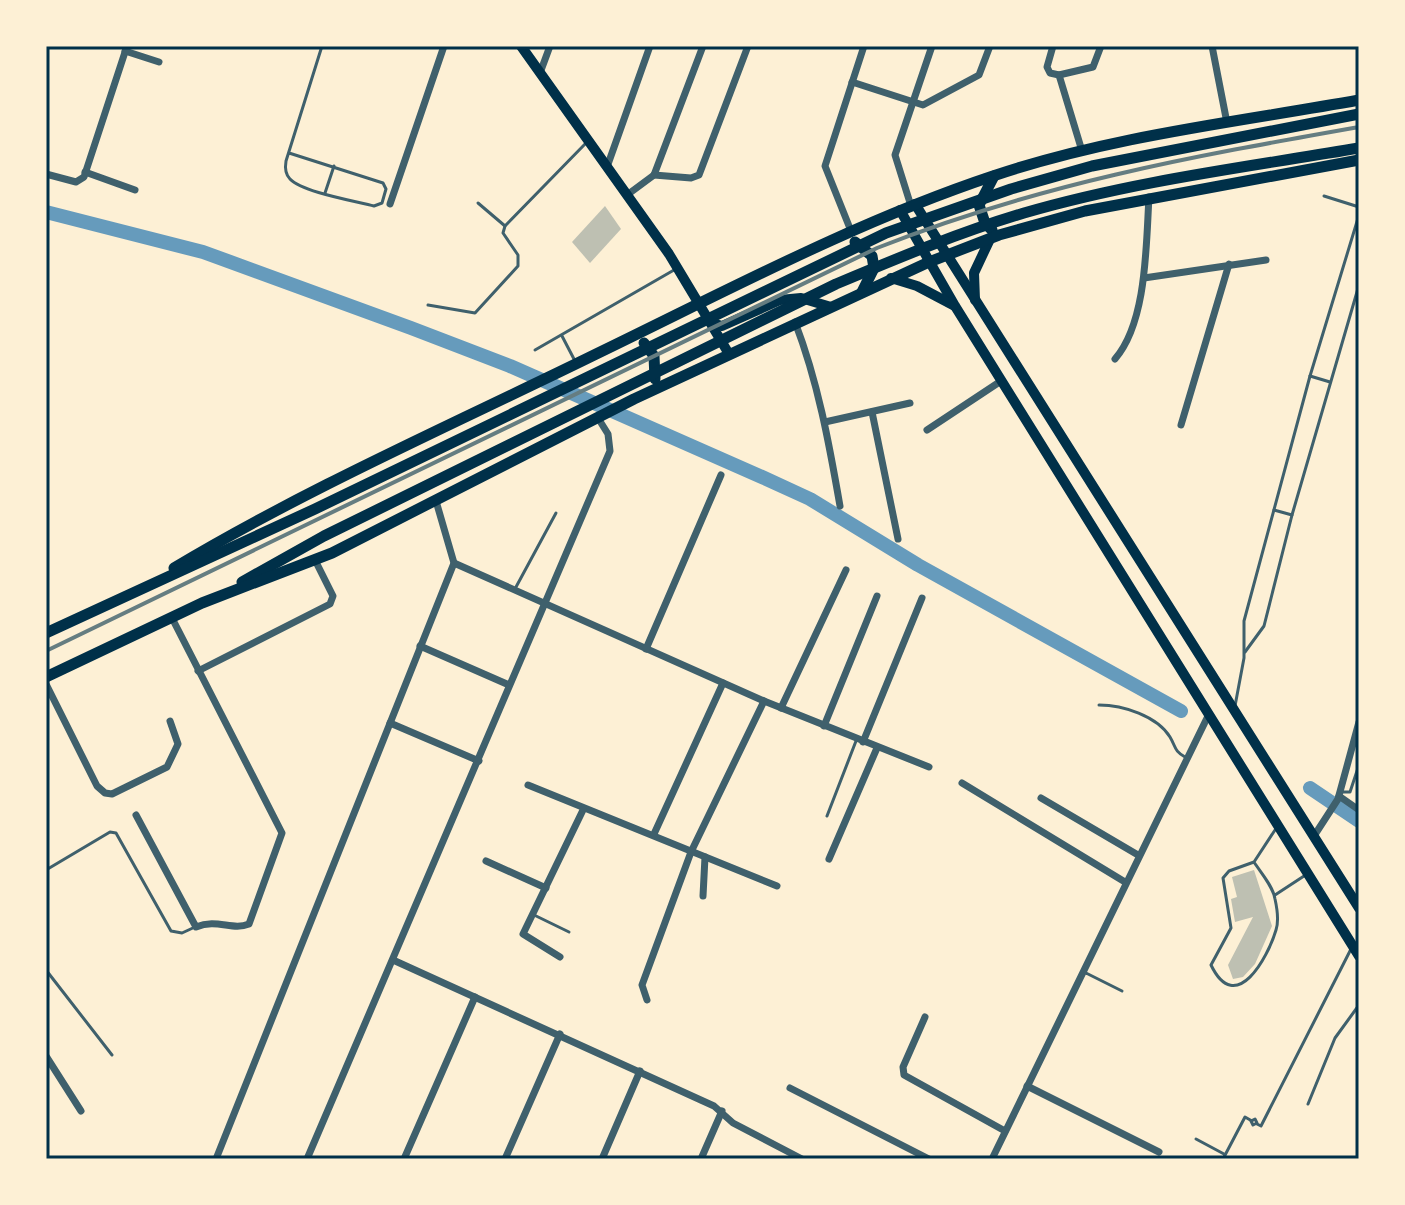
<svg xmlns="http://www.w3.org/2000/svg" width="1405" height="1205" font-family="'PT Serif',serif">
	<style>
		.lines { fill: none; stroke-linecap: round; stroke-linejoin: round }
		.canal { stroke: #669bbc; stroke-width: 14 }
		.building { fill: #bec0b2 }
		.service { stroke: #3f606c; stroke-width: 3 }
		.minor { stroke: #3f606c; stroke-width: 7 }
		.secondary { stroke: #003049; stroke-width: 10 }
		.primary { stroke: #003049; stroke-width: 11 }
		.rail { stroke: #657d81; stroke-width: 4 }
		.neatline { fill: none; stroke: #003049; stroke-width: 3 }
	</style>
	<rect width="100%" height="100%" fill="#fdf0d5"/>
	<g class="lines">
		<g class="canal">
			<polyline points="46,212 203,252 411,328 510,366 762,477 810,499 918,565 1181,711"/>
			<polyline points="1310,788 1359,821"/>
		</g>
	</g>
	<g class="building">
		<polygon points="605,206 621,229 590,263 572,242"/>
		<polygon points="1254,870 1272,926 1255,964 1243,977 1233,979 1228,965 1253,917 1235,922 1231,899 1237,897 1232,877"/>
	</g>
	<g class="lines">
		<g class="service">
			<path d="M289 153 383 183 386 189 382 203 374 206C355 201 302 192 290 179 285 174 285 167 286 161L322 46"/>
			<polyline points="325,193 334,166"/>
			<polyline points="1324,196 1359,207"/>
			<polyline points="478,203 505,226"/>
			<polyline points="428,305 475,313 518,266 518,255 503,233 505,226 586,143"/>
			<polyline points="562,336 575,361"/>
			<polyline points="535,350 674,270"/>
			<polyline points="1310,376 1330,382"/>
			<polyline points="1274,510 1292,515"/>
			<polyline points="516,587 556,513"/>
			<polyline points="1245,652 1264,626 1292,515 1359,285"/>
			<path d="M1099 705C1123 705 1157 716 1170 737 1176 747 1174 751 1185 757"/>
			<polyline points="1235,706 1244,658 1244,621 1310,376 1359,215"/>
			<polyline points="1340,792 1350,792 1359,765"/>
			<polyline points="827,816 856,741"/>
			<path d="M1254 862C1261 873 1273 886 1275 899 1277 908 1279 921 1276 930 1268 957 1236 1017 1211 965L1231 928 1223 878 1229 871 1254 862 1275 830"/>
			<polyline points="46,870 110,832 116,833 171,931 182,933 195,927"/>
			<polyline points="1275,895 1304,876"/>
			<polyline points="532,914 569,932"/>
			<polyline points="46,970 112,1055"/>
			<polyline points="1086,973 1122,991"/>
			<polyline points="1308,1104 1335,1038 1359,1005"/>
			<polygon points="1255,1119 1257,1123 1253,1125 1251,1121"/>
			<polyline points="1257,1124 1261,1126 1351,949"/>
			<polyline points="1196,1139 1224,1154"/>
			<polyline points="1223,1159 1245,1117 1252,1121"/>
		</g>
		<g class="minor">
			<polyline points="1053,46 1047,67 1050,73 1059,75 1093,67 1101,46"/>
			<polyline points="1212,46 1227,123"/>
			<polyline points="125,51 159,62"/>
			<polyline points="540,73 550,46"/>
			<polyline points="1059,75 1082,151"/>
			<polyline points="852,82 923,105 979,75 990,46"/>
			<polyline points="607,167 650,46"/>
			<polyline points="85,172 135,190"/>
			<polyline points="46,174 76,182 84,177 127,46"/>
			<polyline points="654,175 691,178 699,175 748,46"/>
			<polyline points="627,195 654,175 703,46"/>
			<polyline points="390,204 444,46"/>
			<polyline points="911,206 895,155 932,46"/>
			<polyline points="851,231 825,166 864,46"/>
			<polyline points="1144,278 1266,260"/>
			<path d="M795 322C818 382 829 443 840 506"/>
			<path d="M1115 359C1147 322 1146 245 1149 197"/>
			<polyline points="872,412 898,539"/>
			<polyline points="825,422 910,403"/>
			<polyline points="1181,425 1229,264"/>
			<polyline points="927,430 1001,381"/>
			<polyline points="454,563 764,701 929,767"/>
			<polyline points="420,646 509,685"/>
			<polyline points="646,649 721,475"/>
			<polyline points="198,671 330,604 333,596 315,560"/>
			<polyline points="46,684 97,786 105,793 112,794 167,767 178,744 170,721"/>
			<polyline points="781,708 846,570"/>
			<polyline points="390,723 479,761"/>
			<polyline points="824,726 877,596"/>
			<polyline points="863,742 922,598"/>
			<polyline points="962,783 1125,882"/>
			<polyline points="528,785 777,886"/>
			<polyline points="1339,796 1359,810"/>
			<polyline points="1041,798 1138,855"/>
			<path d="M136 815 196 927C217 918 232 931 249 924L282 833 172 618"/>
			<polyline points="654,834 723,683"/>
			<polyline points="1314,836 1338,799 1359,722"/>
			<polyline points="829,859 877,748"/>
			<polyline points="486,861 546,888"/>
			<polyline points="703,896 705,857"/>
			<polyline points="560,957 523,934 583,810"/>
			<polyline points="393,960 714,1106 733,1123 802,1159"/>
			<polyline points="647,1000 642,985 691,852 764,701"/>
			<polyline points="925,1017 903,1067 904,1075 1005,1131"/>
			<polyline points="46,1056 81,1111"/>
			<polyline points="1027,1086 1159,1152"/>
			<polyline points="790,1088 929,1159"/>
			<polyline points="216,1159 454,563 436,501"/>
			<polyline points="307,1159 610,451 608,434 598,418"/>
			<polyline points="404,1159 475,997"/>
			<polyline points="505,1159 560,1034"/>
			<polyline points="602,1159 640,1071"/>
			<polyline points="701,1159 722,1111"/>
			<polyline points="992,1159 1208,716"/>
		</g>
		<g class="secondary">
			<polyline points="521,46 669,254 729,354"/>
			<polyline points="915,204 1359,908"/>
			<polyline points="900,210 955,306 1359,956"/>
			<polyline points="891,278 917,286 953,305"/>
			<polyline points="975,300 974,273 990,239"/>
			<polyline points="712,323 722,326 780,300 801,298 831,307"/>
		</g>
		<g class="primary">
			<polyline points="992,230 985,223 979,205 994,176"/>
			<polyline points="855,242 872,256 874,268 862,292"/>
			<polyline points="644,343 654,356 655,379"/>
			<path d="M174 568C306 489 449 426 588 358 721 294 852 223 993 176 1111 136 1237 122 1359 100"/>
			<path d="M242 582 324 536 836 284C898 258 960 232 1024 213 1134 181 1247 167 1359 148"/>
			<polyline points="46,633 315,509 886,233 1011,189 1092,166 1359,114"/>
			<polyline points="46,677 202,603 332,553 634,399 929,262 999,235 1085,211 1359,160"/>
		</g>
		<path class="rail" d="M46 651 877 248C1039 184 1189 157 1359 127"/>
	</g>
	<rect width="1405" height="1205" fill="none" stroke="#fdf0d5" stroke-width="96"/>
	<rect x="48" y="48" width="1309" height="1109" class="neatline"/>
</svg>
